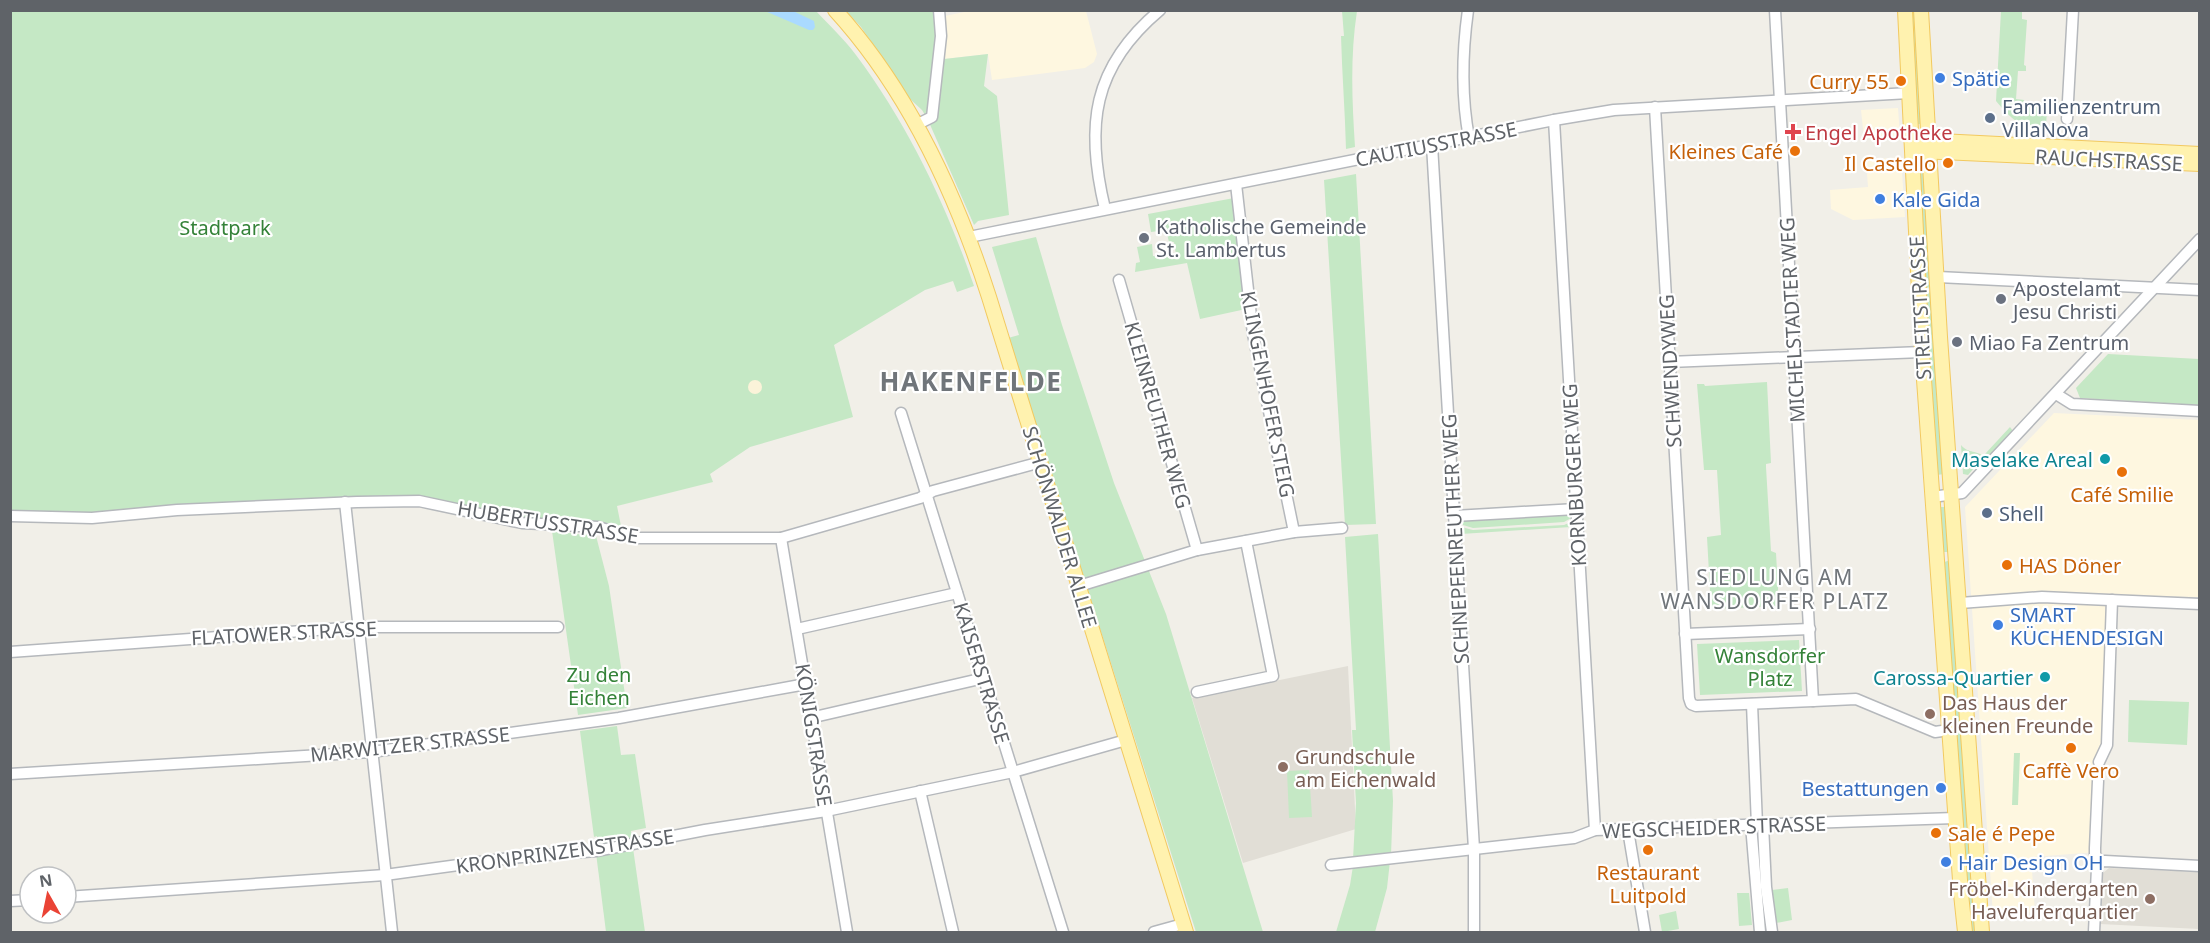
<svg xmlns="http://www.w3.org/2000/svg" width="2210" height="943" font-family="'Noto Sans',sans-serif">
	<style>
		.commercial { fill: #fef7e0 }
		.education { fill: #e1ded6 }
		.green { fill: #c5e8c5 }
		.sand { fill: #fbf3d9 }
		.water { fill: #aadaff }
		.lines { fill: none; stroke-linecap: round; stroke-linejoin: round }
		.minor-tunnel { stroke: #ccccc8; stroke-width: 10; stroke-dasharray: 10 5; stroke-linecap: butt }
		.minor-casing { stroke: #b5b8bc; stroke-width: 13 }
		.major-casing { stroke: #f2c960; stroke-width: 16 }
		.minor { stroke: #fff; stroke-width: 10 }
		.major { stroke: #fff2af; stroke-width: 14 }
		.shop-dot { fill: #3f7fe0; stroke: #fff; stroke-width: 2 }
		.food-dot { fill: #e8710a; stroke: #fff; stroke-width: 2 }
		.service-dot { fill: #5c6f8a; stroke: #fff; stroke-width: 2 }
		.health-dot { fill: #e0444e; stroke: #fff; stroke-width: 2 }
		.worship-dot { fill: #6b7280; stroke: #fff; stroke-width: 2 }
		.culture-dot { fill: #0f9aa8; stroke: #fff; stroke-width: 2 }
		.education-dot { fill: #8d6e63; stroke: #fff; stroke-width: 2 }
		.labels { text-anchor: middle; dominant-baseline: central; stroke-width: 4.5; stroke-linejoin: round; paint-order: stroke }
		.shop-label { font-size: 20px; fill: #366cbe; stroke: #fff; text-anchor: start }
		.food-label { font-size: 20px; fill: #c56008; stroke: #fff; text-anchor: end }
		.service-label { font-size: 20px; fill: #4e5e75; stroke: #fff; text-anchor: start }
		.health-label { font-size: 20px; fill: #be3a42; stroke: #fff; text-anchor: start }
		.street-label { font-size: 20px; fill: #5f6368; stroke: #fff }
		.worship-label { font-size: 20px; fill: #5b616d; stroke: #fff; text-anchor: start }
		.park-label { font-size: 20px; fill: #348238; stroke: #fff }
		.culture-label { font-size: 20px; fill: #0d838f; stroke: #fff; text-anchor: end }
		.education-label { font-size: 20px; fill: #785e54; stroke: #fff; text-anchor: start }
		.neighbourhood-label { font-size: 21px; letter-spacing: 1.5px; fill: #70757a; stroke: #fff }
		.district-label { font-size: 26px; font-weight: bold; letter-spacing: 1.5px; fill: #70757a; stroke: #fff }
	</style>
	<rect width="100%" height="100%" fill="#f1efe8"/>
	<g class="commercial">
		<polygon points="974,10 1086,11 1097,54 1094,62 1085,68 992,80 988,54 944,59 946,35 945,16"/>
		<polygon points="1898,108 1900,136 1864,138 1861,110"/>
		<polygon points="1901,157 1905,217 1853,220 1831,209 1830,190 1868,187 1866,160"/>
		<polygon points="2054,413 2199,420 2199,597 2106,595 2098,852 2031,857 2035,912 1993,915 1965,507"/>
	</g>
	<g class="education">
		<polygon points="1348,666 1356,829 1243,863 1192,698"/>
		<polygon points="2109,868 2199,872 2199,929 2100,924 2102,874"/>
	</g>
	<g class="green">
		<path d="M11 11H816C829 25 844 39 856 55 908 125 946 204 974 286L957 292 953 281 925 290 834 345 853 417 750 447 710 474 713 482 617 506 621 526 541 520 490 513 428 497 349 498 154 506 110 513 11 512Z"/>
		<polygon points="846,11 935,11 938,34 946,35 944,59 988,54 984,86 997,96 1009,215 978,221 974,225 928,120 922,110 910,99 861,27"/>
		<path d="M1342 11H1357C1350 56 1352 101 1355 147L1346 149C1345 111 1342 74 1341 36H1344Z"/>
		<polygon points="1909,11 1917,11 1924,124 1915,124"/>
		<path d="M2001 11H2022V19L2027 20 2024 65 2026 66V71H2018L2016 99 2024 100 2023 105 2047 107 2046 129C2021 129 2011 119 1996 101Z"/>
		<polygon points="1918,168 1926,168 1932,287 1924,288"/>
		<polygon points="1356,174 1376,524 1345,525 1324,180"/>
		<polygon points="1234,198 1246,309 1200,319 1187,263 1135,272 1136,263 1140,262 1137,247 1152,244 1153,256 1156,256 1157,259 1176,255 1174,242 1169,242 1166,230 1151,232 1148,214"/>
		<polygon points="1036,237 1062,325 1114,483 1166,614 1263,932 1196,932 1008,338 1019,335 992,247"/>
		<polygon points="1933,292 1945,474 1936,475 1924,293"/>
		<polygon points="2108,354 2199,359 2199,405 2080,398 2076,388"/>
		<polygon points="1767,382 1771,463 1766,464 1766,467 1771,551 1776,553 1779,606 1711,609 1707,537 1721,535 1717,470 1704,470 1697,384 1704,384 1705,386"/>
		<polygon points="2010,427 2013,431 1988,457 1985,454"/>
		<path d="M1961 445C1968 454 1978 450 1984 457L1968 475 1963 474Z"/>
		<polygon points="1939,507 1946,507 1949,552 1943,552"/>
		<polygon points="1567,512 1573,517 1564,522 1473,528 1463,525 1461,522 1466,519"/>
		<polygon points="1571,522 1571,527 1461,534 1461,527 1473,530 1564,525"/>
		<polygon points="552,531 585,535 595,532 609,586 627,708 578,715"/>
		<polygon points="1378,534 1393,801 1391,855 1353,859 1356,803 1352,730 1356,730 1345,537"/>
		<polygon points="1950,560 1977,932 1971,932 1942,563"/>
		<polygon points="1799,640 1802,691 1700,695 1697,644"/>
		<polygon points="2129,700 2189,702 2187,745 2128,742"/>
		<polygon points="617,726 621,755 635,754 646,828 631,831 632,839 597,845 597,836 594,837 580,731"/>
		<polygon points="2014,753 2020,753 2018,805 2012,805"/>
		<polygon points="1309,770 1312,817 1289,818 1287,771"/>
		<polygon points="633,848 645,932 606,932 596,853"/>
		<polygon points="1390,861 1387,888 1375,932 1336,932 1350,885 1353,866"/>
		<polygon points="1788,888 1792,920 1776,923 1772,890"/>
		<polygon points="1737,893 1749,893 1752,925 1739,926"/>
		<polygon points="1676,911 1679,929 1662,932 1659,915"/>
	</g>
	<circle class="sand" cx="755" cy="387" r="7"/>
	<polygon class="water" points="765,11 793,11 814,21 815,27 813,30 809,30"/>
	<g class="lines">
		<polyline class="minor-tunnel" points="2098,781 2099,762"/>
		<defs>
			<g id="minor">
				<path d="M1468 10C1462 53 1461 95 1469 138"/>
				<polyline points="1655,107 1689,698 1691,704 1696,706 1813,701 1775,10"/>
				<polyline points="2067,119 2073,10"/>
				<polyline points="1554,120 1595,830"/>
				<polyline points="916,125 932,117 941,36 939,10"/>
				<polyline points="1432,145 1474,849 1474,932"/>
				<polyline points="1236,184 1253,334 1294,532"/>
				<path d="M1105 209C1085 126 1092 67 1160 10"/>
				<polyline points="969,237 1554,120 1614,110 1909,93"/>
				<polyline points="1938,277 2200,290"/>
				<polyline points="1119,280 1197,550"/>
				<polyline points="1669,362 1922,352"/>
				<polyline points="2056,394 2072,404 2200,411"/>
				<polyline points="901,413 1063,932"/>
				<polyline points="1932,497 1962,493 2200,239"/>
				<polyline points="345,502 392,932"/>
				<polyline points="10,516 92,518 177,510 357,502 419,501 522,523 598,527 635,538 781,538 920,498 933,491 1041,462"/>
				<polyline points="1454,516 1576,509"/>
				<polyline points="781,538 847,932"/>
				<polyline points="1079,586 1197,550 1294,532 1342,528"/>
				<polyline points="1960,603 2042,597 2200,604"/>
				<polyline points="797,629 957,593"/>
				<polyline points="1685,634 1810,629"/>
				<polyline points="10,652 358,627 558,627"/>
				<polyline points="1197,692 1273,676 1246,541"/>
				<polyline points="1813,701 1856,699 1935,732 1949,730"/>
				<polyline points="1752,704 1757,825"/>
				<polyline points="810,718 984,678"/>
				<polyline points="2099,762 2107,745 2112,600"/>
				<polyline points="10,774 371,752 619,718 806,684"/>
				<polyline points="2098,781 2095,848 2095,854 2099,862"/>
				<polyline points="920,791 953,932"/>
				<polyline points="1751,825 1760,932"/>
				<polyline points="1763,825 1766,887 1772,932"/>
				<polyline points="1628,830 1645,932"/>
				<polyline points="1331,865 1574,838 1595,830 1955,818"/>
				<polyline points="66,897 385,875 510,858 596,851 705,830 826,811 1013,772 1126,740"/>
				<polyline points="10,901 30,900"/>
				<polyline points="1154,932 1183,924"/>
				<polyline points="2094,932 2097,868 2099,862 2105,861 2200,866"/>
			</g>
			<g id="major">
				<path d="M835 10C909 91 956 194 989 297L1186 932"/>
				<polyline points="1905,10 1922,352 1961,894 1965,932"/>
				<polyline points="1921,10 1940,337 1982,932"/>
				<polyline points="1920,140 2200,154"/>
				<polyline points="1920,151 2200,164"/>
			</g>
		</defs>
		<use href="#minor" class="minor-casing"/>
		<use href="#major" class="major-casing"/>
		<use href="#minor" class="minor"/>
		<use href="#major" class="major"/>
	</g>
	<g class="shop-dot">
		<circle cx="1940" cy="78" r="6"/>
		<circle cx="1880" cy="199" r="6"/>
		<circle cx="1998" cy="625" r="6"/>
		<circle cx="1941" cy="788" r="6"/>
		<circle cx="1946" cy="862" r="6"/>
	</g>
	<g class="food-dot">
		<circle cx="1901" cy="81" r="6"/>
		<circle cx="1795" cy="151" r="6"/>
		<circle cx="1948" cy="163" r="6"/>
		<circle cx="2122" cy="472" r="6"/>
		<circle cx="2007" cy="565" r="6"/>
		<circle cx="2071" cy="748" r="6"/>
		<circle cx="1936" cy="833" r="6"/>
		<circle cx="1648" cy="850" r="6"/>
	</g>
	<g class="service-dot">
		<circle cx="1990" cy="118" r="6"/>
		<circle cx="1987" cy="513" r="6"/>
	</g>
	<path class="health-dot" d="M1790 123h6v6h6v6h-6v6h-6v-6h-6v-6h6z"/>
	<g class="worship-dot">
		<circle cx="1144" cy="238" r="6"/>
		<circle cx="2001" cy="299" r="6"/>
		<circle cx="1957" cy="342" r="6"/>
	</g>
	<g class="culture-dot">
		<circle cx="2105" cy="459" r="6"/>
		<circle cx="2045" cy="677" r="6"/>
	</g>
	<g class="education-dot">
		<circle cx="1930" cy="714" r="6"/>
		<circle cx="1283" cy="767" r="6"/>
		<circle cx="2150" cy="899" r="6"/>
	</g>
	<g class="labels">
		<g class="shop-label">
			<text x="1952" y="78">Spätie</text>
			<text x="1892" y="199">Kale Gida</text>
			<text x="2010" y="614">SMART<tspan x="2010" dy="23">KÜCHENDESIGN</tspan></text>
			<text x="1929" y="788" text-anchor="end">Bestattungen</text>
			<text x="1958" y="862">Hair Design OH</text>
		</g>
		<g class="food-label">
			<text x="1889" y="81">Curry 55</text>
			<text x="1783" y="151">Kleines Café</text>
			<text x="1936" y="163">Il Castello</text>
			<text x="2122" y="494" text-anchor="middle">Café Smilie</text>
			<text x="2019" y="565" text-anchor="start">HAS Döner</text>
			<text x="2071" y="770" text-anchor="middle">Caffè Vero</text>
			<text x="1948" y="833" text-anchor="start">Sale é Pepe</text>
			<text x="1648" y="872" text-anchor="middle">Restaurant<tspan x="1648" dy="23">Luitpold</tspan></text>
		</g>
		<g class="service-label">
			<text x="2002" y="106">Familienzentrum<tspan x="2002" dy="23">VillaNova</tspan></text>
			<text x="1999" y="513">Shell</text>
		</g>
		<g class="health-label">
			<text x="1805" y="132">Engel Apotheke</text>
		</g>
		<g class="street-label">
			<text transform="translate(1436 144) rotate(-11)">CAUTIUSSTRASSE</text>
			<text transform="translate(2109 160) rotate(3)">RAUCHSTRASSE</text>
			<text transform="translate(1920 308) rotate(-93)">STREITSTRASSE</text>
			<text transform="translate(1792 320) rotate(-93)">MICHELSTADTER WEG</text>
			<text transform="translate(1670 371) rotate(-93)">SCHWENDYWEG</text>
			<text transform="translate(1268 394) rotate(79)">KLINGENHOFER STEIG</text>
			<text transform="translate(1158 415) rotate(74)">KLEINREUTHER WEG</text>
			<text transform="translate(1574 475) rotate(-93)">KORNBURGER WEG</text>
			<text transform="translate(548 522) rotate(9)">HUBERTUSSTRASSE</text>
			<text transform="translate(1060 527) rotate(73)">SCHÖNWALDER ALLEE</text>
			<text transform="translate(1455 539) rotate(-93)">SCHNEPFENREUTHER WEG</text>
			<text transform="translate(284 633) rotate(-3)">FLATOWER STRASSE</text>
			<text transform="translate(982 673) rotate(73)">KAISERSTRASSE</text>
			<text transform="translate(814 735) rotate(81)">KÖNIGSTRASSE</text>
			<text transform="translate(410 744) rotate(-6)">MARWITZER STRASSE</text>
			<text transform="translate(1714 827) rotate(-2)">WEGSCHEIDER STRASSE</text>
			<text transform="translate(565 851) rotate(-8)">KRONPRINZENSTRASSE</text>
		</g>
		<g class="worship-label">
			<text x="1156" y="226">Katholische Gemeinde<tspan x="1156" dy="23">St. Lambertus</tspan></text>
			<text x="2013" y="288">Apostelamt<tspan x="2013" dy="23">Jesu Christi</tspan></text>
			<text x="1969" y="342">Miao Fa Zentrum</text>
		</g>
		<g class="park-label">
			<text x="225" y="227">Stadtpark</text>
			<text x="1770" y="655">Wansdorfer<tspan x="1770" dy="23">Platz</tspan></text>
			<text x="599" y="674">Zu den<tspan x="599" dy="23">Eichen</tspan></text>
		</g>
		<g class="culture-label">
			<text x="2093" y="459">Maselake Areal</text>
			<text x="2033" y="677">Carossa-Quartier</text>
		</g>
		<g class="education-label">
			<text x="1942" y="702">Das Haus der<tspan x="1942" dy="23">kleinen Freunde</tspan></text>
			<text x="1295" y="756">Grundschule<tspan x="1295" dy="23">am Eichenwald</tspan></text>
			<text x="2138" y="888" text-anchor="end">Fröbel-Kindergarten<tspan x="2138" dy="23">Haveluferquartier</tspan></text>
		</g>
		<g class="neighbourhood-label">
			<text x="1775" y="577">SIEDLUNG AM<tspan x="1775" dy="24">WANSDORFER PLATZ</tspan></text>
		</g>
		<g class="district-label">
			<text x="971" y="381">HAKENFELDE</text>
		</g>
	</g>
	<rect width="2210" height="943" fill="none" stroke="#5f6368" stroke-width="24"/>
	<g transform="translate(48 895) rotate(351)"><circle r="28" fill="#ffffff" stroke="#bfc1c3" stroke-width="1.5"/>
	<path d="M0-4.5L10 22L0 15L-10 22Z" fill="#ea4335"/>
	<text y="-9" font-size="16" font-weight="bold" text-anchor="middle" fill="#5f6368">N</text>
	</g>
</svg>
